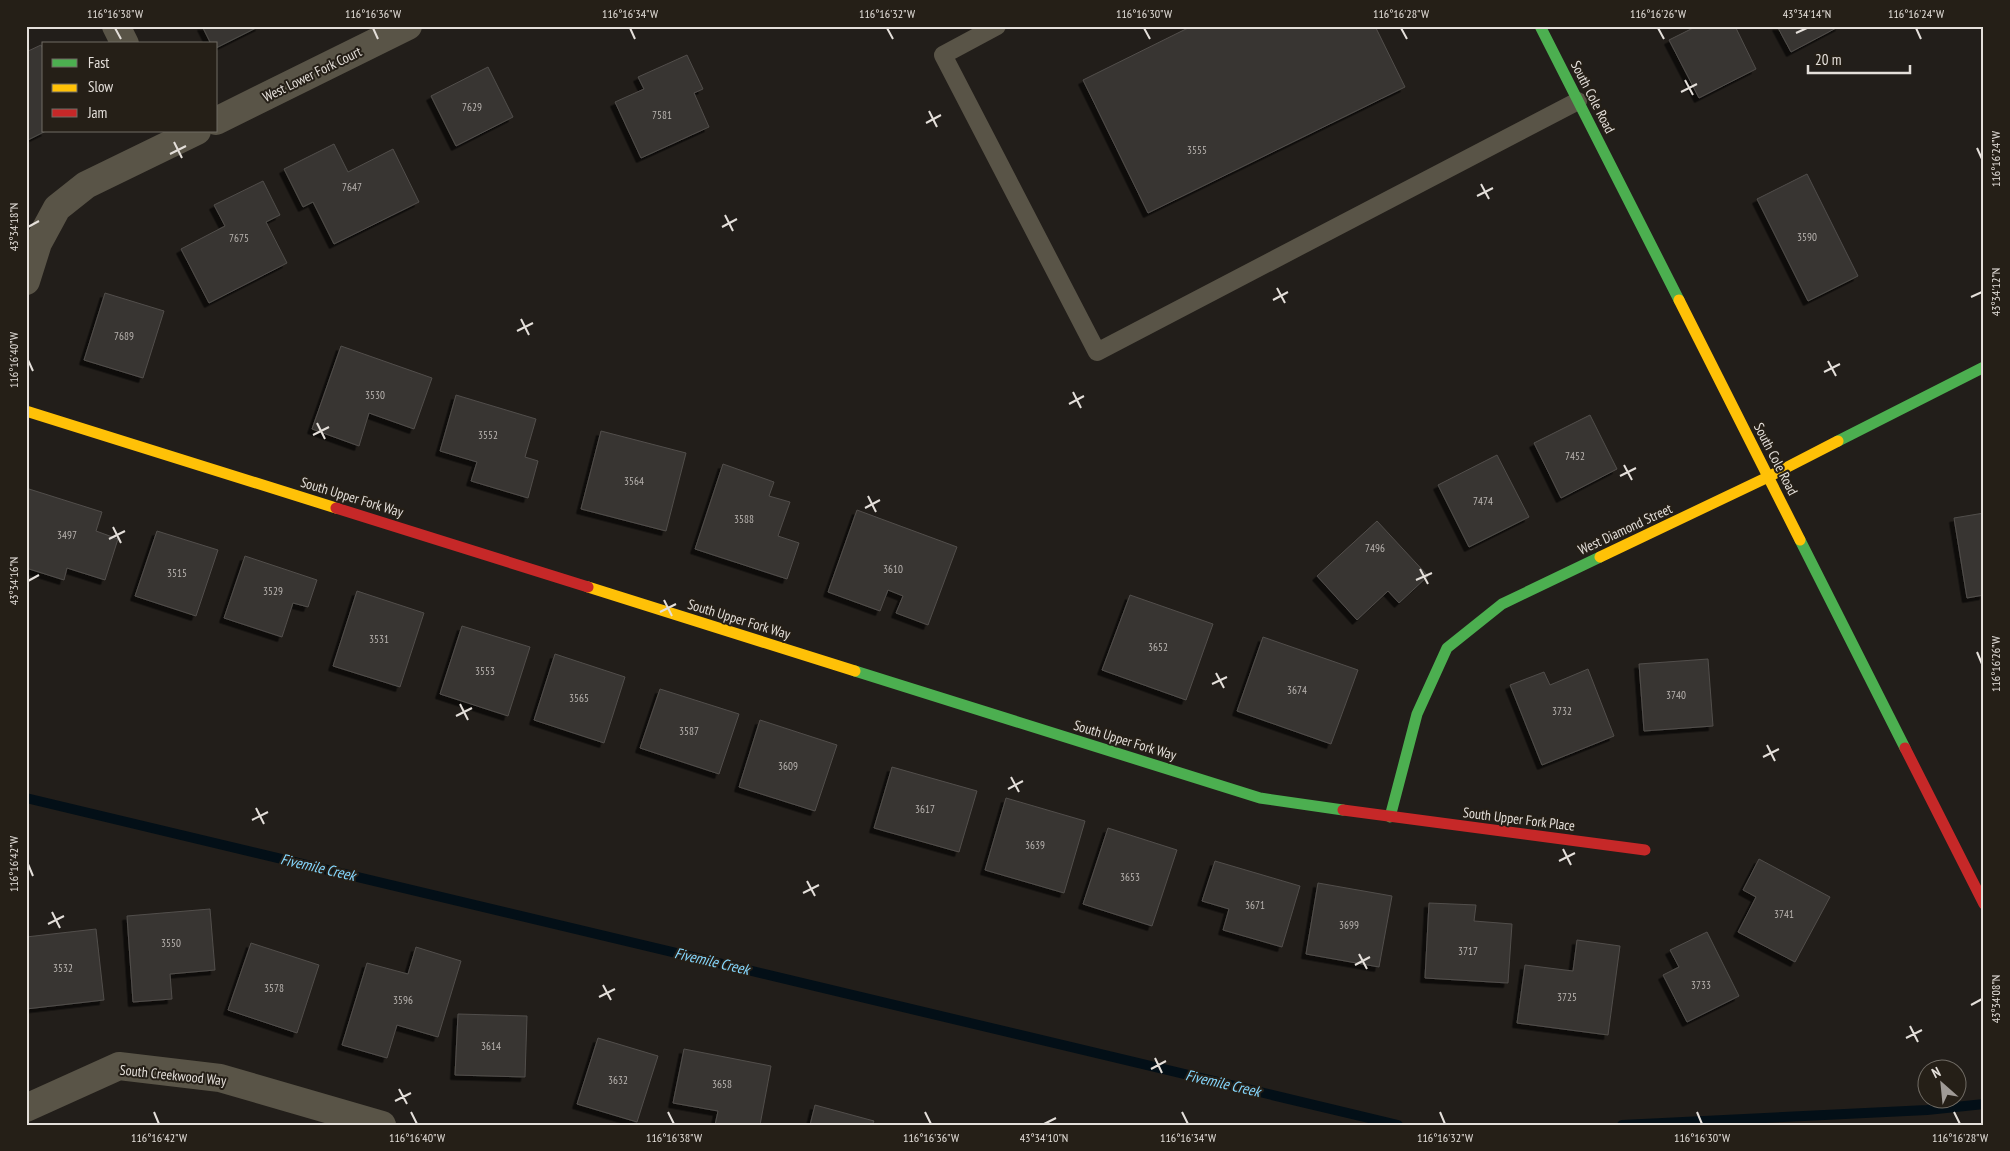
<svg xmlns="http://www.w3.org/2000/svg" width="2010" height="1151" font-family="'PT Sans Narrow',sans-serif">
	<style>
		.lines { fill: none; stroke-linecap: round; stroke-linejoin: round }
		.stream { stroke: #030f17; stroke-width: 10 }
		.building { fill: #393532; stroke: #514e4b; filter: url(#shadow) }
		.lane { stroke: #595447; stroke-width: 18 }
		.street { stroke: #595447; stroke-width: 28 }
		.fast { stroke: #4caf50; stroke-width: 11 }
		.slow { stroke: #ffc107; stroke-width: 11 }
		.jam { stroke: #c62828; stroke-width: 11 }
		.ticks { fill: none; stroke: #e4dfda; stroke-width: 2 }
		.labels { text-anchor: middle; dominant-baseline: central; stroke-width: 4; stroke-linejoin: round; paint-order: stroke }
		.number-label { font-size: 11px; fill: #b9b4b0 }
		.street-label { font-size: 14px; fill: #e4dfda; stroke: #251f17 }
		.water-label { font-size: 15px; font-style: italic; fill: #86d8ff; stroke: #251f17 }
		.neatline { fill: none; stroke: #e4dfda; stroke-width: 2 }
		.ticks-label { font-size: 12px; text-anchor: middle; fill: #e4dfda }
	</style>
	<defs>
		<filter id="shadow"><feDropShadow dx="-4.5" dy="4.5" stdDeviation="0" flood-color="#0009"/></filter>
	</defs>
	<rect width="100%" height="100%" fill="#221e1a"/>
	<g class="lines">
		<g class="stream">
			<polyline points="26,798 1398,1125"/>
			<polyline points="1622,1125 1927,1110 1984,1104"/>
		</g>
	</g>
	<g class="building">
		<polygon points="202,26 260,26 216,48 216,44 211,44"/>
		<polygon points="1192,26 1375,26 1405,87 1148,213 1083,80"/>
		<polygon points="1697,26 1735,26 1756,69 1699,98 1669,40"/>
		<polygon points="1777,26 1840,26 1791,52"/>
		<polygon points="41,45 44,51 44,131 46,131 26,141 26,52"/>
		<polygon points="687,55 703,89 694,93 709,127 641,158 615,102 644,89 638,77"/>
		<polygon points="488,67 513,117 456,146 431,96"/>
		<polygon points="334,144 348,172 393,149 419,202 334,244 313,202 303,207 284,169"/>
		<polygon points="1807,174 1858,276 1808,301 1757,199"/>
		<polygon points="263,181 280,215 266,222 287,263 209,303 181,249 225,226 214,205"/>
		<polygon points="105,293 164,311 143,378 84,360"/>
		<polygon points="341,346 432,378 414,429 369,413 359,446 312,429"/>
		<polygon points="456,395 536,419 525,457 538,461 528,498 471,481 477,462 440,451"/>
		<polygon points="1590,415 1617,469 1561,498 1534,443"/>
		<polygon points="601,431 686,453 666,531 581,509"/>
		<polygon points="1497,455 1529,517 1469,547 1438,485"/>
		<polygon points="723,464 774,482 769,496 790,502 778,536 799,543 787,579 695,549"/>
		<polygon points="29,489 102,512 96,531 118,539 105,580 67,568 64,580 26,568 26,498"/>
		<polygon points="857,510 957,547 928,625 896,613 903,596 888,590 880,611 828,592"/>
		<polygon points="1984,513 1984,595 1967,598 1954,518"/>
		<polygon points="1377,521 1428,576 1399,603 1388,591 1357,620 1317,576"/>
		<polygon points="157,531 218,550 196,616 135,596"/>
		<polygon points="245,556 317,580 308,607 293,603 282,637 224,618"/>
		<polygon points="357,591 424,613 400,687 333,666"/>
		<polygon points="1130,595 1213,624 1186,700 1102,670"/>
		<polygon points="462,626 530,647 508,716 440,694"/>
		<polygon points="1263,637 1358,670 1331,744 1237,711"/>
		<polygon points="555,654 625,677 604,743 534,720"/>
		<polygon points="1708,659 1713,726 1644,731 1639,664"/>
		<polygon points="1588,669 1614,736 1542,765 1510,685 1544,672 1550,685"/>
		<polygon points="660,689 739,714 719,774 640,748"/>
		<polygon points="760,720 837,745 815,811 739,787"/>
		<polygon points="892,767 977,791 959,852 874,828"/>
		<polygon points="1006,798 1085,821 1064,893 985,870"/>
		<polygon points="1108,828 1177,850 1152,926 1083,904"/>
		<polygon points="1759,859 1830,897 1795,962 1738,932 1756,897 1743,890"/>
		<polygon points="1215,861 1300,886 1282,947 1223,930 1229,909 1202,901"/>
		<polygon points="1318,883 1392,896 1379,967 1306,954"/>
		<polygon points="1429,903 1476,905 1474,921 1512,924 1508,983 1425,978"/>
		<polygon points="210,909 215,970 170,974 172,999 133,1002 127,916"/>
		<polygon points="96,929 104,1000 26,1009 26,937"/>
		<polygon points="1707,932 1739,996 1687,1022 1663,975 1679,967 1670,950"/>
		<polygon points="1577,940 1620,946 1608,1035 1517,1023 1525,965 1573,971"/>
		<polygon points="251,943 319,965 297,1033 228,1010"/>
		<polygon points="416,947 461,961 438,1037 397,1025 387,1058 342,1045 367,963 408,974"/>
		<polygon points="458,1014 527,1016 525,1077 455,1075"/>
		<polygon points="598,1038 658,1056 637,1122 577,1104"/>
		<polygon points="684,1049 771,1066 760,1125 715,1125 718,1111 673,1103"/>
		<polygon points="815,1105 874,1121 872,1125 810,1125"/>
	</g>
	<g class="lines">
		<polyline class="lane" points="997,26 943,55 1097,352 1578,101"/>
		<g class="street">
			<polyline points="116,26 125,44"/>
			<polyline points="216,121 408,26"/>
			<polyline points="26,281 38,243 57,208 86,185 197,131"/>
			<polyline points="26,1108 119,1066 220,1078 382,1125"/>
		</g>
		<g class="fast">
			<polyline points="1540,26 1679,300"/>
			<polyline points="1838,441 1984,367"/>
			<polyline points="1800,540 1905,748"/>
			<polyline points="855,671 1260,798 1343,810"/>
			<polyline points="1390,817 1417,714 1447,648 1502,604 1600,557"/>
		</g>
		<g class="slow">
			<polyline points="1679,300 1800,540"/>
			<polyline points="26,411 336,508"/>
			<polyline points="1600,557 1768,477 1838,441"/>
			<polyline points="588,587 855,671"/>
		</g>
		<g class="jam">
			<polyline points="336,508 588,587"/>
			<polyline points="1905,748 1984,904"/>
			<polyline points="1343,810 1645,850"/>
		</g>
	</g>
	<path class="ticks" d="M115 28 121 39M373 28 378 39M630 28 635 39M887 28 893 39M1144 28 1150 39M1401 28 1407 39M1658 28 1664 39M1916 28 1921 39M1796 33 1807 28M1685 80 1693 95M1681 92 1697 84M929 111 937 127M926 123 941 115M174 142 182 158M1977 148 1982 159M170 154 186 146M1481 184 1489 199M1477 196 1493 188M725 215 733 231M28 227 39 221M722 227 737 219M1277 288 1285 303M1971 297 1982 292M1273 300 1288 292M521 319 529 335M517 331 533 323M28 360 33 371M1828 361 1836 376M1824 372 1840 364M1073 392 1081 408M1069 404 1084 396M317 423 325 439M313 435 329 427M1624 465 1632 480M1620 476 1636 468M868 496 876 512M865 508 880 500M113 527 121 543M109 539 125 531M1420 569 1428 584M1416 580 1432 573M28 581 39 575M664 600 672 616M660 612 676 604M1977 652 1982 664M1216 673 1224 688M1212 684 1227 677M460 704 468 720M456 716 472 708M1767 745 1775 761M1763 757 1779 749M1011 777 1019 792M1008 789 1023 781M256 808 264 824M252 820 268 812M1563 849 1571 865M1559 861 1575 853M28 864 33 876M807 881 815 896M803 893 819 885M52 912 60 928M48 924 64 916M1359 954 1367 969M1355 965 1370 957M603 985 611 1000M599 997 615 989M1971 1005 1982 999M1910 1026 1918 1042M1906 1038 1922 1030M1155 1058 1162 1073M1151 1069 1166 1061M399 1089 407 1104M395 1101 411 1093M154 1112 159 1124M411 1112 417 1124M668 1112 674 1124M925 1112 931 1124M1182 1112 1188 1124M1440 1112 1445 1124M1697 1112 1702 1124M1954 1112 1960 1124M1044 1124 1056 1118"/>
	<g class="labels">
		<g class="number-label">
			<text x="472" y="107">7629</text>
			<text x="662" y="115">7581</text>
			<text x="1197" y="150">3555</text>
			<text x="352" y="187">7647</text>
			<text x="1807" y="237">3590</text>
			<text x="239" y="238">7675</text>
			<text x="124" y="336">7689</text>
			<text x="375" y="395">3530</text>
			<text x="488" y="435">3552</text>
			<text x="1575" y="456">7452</text>
			<text x="634" y="481">3564</text>
			<text x="1483" y="501">7474</text>
			<text x="744" y="519">3588</text>
			<text x="67" y="535">3497</text>
			<text x="1375" y="548">7496</text>
			<text x="893" y="569">3610</text>
			<text x="177" y="573">3515</text>
			<text x="273" y="591">3529</text>
			<text x="379" y="639">3531</text>
			<text x="1158" y="647">3652</text>
			<text x="485" y="671">3553</text>
			<text x="1297" y="690">3674</text>
			<text x="1676" y="695">3740</text>
			<text x="579" y="698">3565</text>
			<text x="1562" y="711">3732</text>
			<text x="689" y="731">3587</text>
			<text x="788" y="766">3609</text>
			<text x="925" y="809">3617</text>
			<text x="1035" y="845">3639</text>
			<text x="1130" y="877">3653</text>
			<text x="1255" y="905">3671</text>
			<text x="1784" y="914">3741</text>
			<text x="1349" y="925">3699</text>
			<text x="171" y="943">3550</text>
			<text x="1468" y="951">3717</text>
			<text x="63" y="968">3532</text>
			<text x="1701" y="985">3733</text>
			<text x="274" y="988">3578</text>
			<text x="1567" y="997">3725</text>
			<text x="403" y="1000">3596</text>
			<text x="491" y="1046">3614</text>
			<text x="618" y="1080">3632</text>
			<text x="722" y="1084">3658</text>
		</g>
		<g class="street-label">
			<text transform="translate(312 74) rotate(-26)">West Lower Fork Court</text>
			<text transform="translate(1593 97) rotate(63)">South Cole Road</text>
			<text transform="translate(1776 459) rotate(63)">South Cole Road</text>
			<text transform="translate(352 497) rotate(17)">South Upper Fork Way</text>
			<text transform="translate(1625 529) rotate(-25)">West Diamond Street</text>
			<text transform="translate(739 619) rotate(17)">South Upper Fork Way</text>
			<text transform="translate(1125 740) rotate(17)">South Upper Fork Way</text>
			<text transform="translate(1519 819) rotate(7)">South Upper Fork Place</text>
			<text transform="translate(173 1075) rotate(6)">South Creekwood Way</text>
		</g>
		<g class="water-label">
			<text transform="translate(318 867) rotate(13)">Fivemile Creek</text>
			<text transform="translate(712 961) rotate(13)">Fivemile Creek</text>
			<text transform="translate(1223 1083) rotate(13)">Fivemile Creek</text>
		</g>
	</g>
	<rect width="2010" height="1151" fill="none" stroke="#251f17" stroke-width="55"/>
	<rect x="42" y="42" width="175" height="90" fill="#251f17" stroke="#716c65"/>
	<rect x="52" y="59" width="25" height="8" fill="#4caf50" stroke="#716c65"/>
	<text x="88" y="68" font-size="15" fill="#e4dfda">Fast</text>
	<rect x="52" y="84" width="25" height="8" fill="#ffc107" stroke="#716c65"/>
	<text x="88" y="92" font-size="15" fill="#e4dfda">Slow</text>
	<rect x="52" y="109" width="25" height="8" fill="#c62828" stroke="#716c65"/>
	<text x="88" y="118" font-size="15" fill="#e4dfda">Jam</text>
	<g transform="translate(1942 1084) rotate(333)"><circle r="24" fill="#251f17" stroke="#716c65"/>
	<path d="M0-4L9 19L0 12L-9 19Z" fill="#a09b97"/>
	<text y="-8" font-size="14" font-weight="bold" text-anchor="middle" fill="#e4dfda">N</text>
	</g>
	<path d="M1808 65v8h102v-8" fill="none" stroke="#e4dfda" stroke-width="2.5"/>
	<text x="1815" y="65" font-size="15" fill="#e4dfda" stroke="#251f17" stroke-width="4" paint-order="stroke">20 m</text>
	<rect x="28" y="28" width="1954" height="1096" class="neatline"/>
	<g class="ticks-label">
		<text x="115" y="18">116°16'38"W</text>
		<text x="373" y="18">116°16'36"W</text>
		<text x="630" y="18">116°16'34"W</text>
		<text x="887" y="18">116°16'32"W</text>
		<text x="1144" y="18">116°16'30"W</text>
		<text x="1401" y="18">116°16'28"W</text>
		<text x="1658" y="18">116°16'26"W</text>
		<text x="1807" y="18">43°34'14"N</text>
		<text x="1916" y="18">116°16'24"W</text>
		<text transform="translate(1996 159) rotate(-90)" y="4">116°16'24"W</text>
		<text transform="translate(14 227) rotate(-90)" y="4">43°34'18"N</text>
		<text transform="translate(1996 292) rotate(-90)" y="4">43°34'12"N</text>
		<text transform="translate(14 360) rotate(-90)" y="4">116°16'40"W</text>
		<text transform="translate(14 581) rotate(-90)" y="4">43°34'16"N</text>
		<text transform="translate(1996 664) rotate(-90)" y="4">116°16'26"W</text>
		<text transform="translate(14 864) rotate(-90)" y="4">116°16'42"W</text>
		<text transform="translate(1996 999) rotate(-90)" y="4">43°34'08"N</text>
		<text x="159" y="1142">116°16'42"W</text>
		<text x="417" y="1142">116°16'40"W</text>
		<text x="674" y="1142">116°16'38"W</text>
		<text x="931" y="1142">116°16'36"W</text>
		<text x="1044" y="1142">43°34'10"N</text>
		<text x="1188" y="1142">116°16'34"W</text>
		<text x="1445" y="1142">116°16'32"W</text>
		<text x="1702" y="1142">116°16'30"W</text>
		<text x="1960" y="1142">116°16'28"W</text>
	</g>
</svg>
